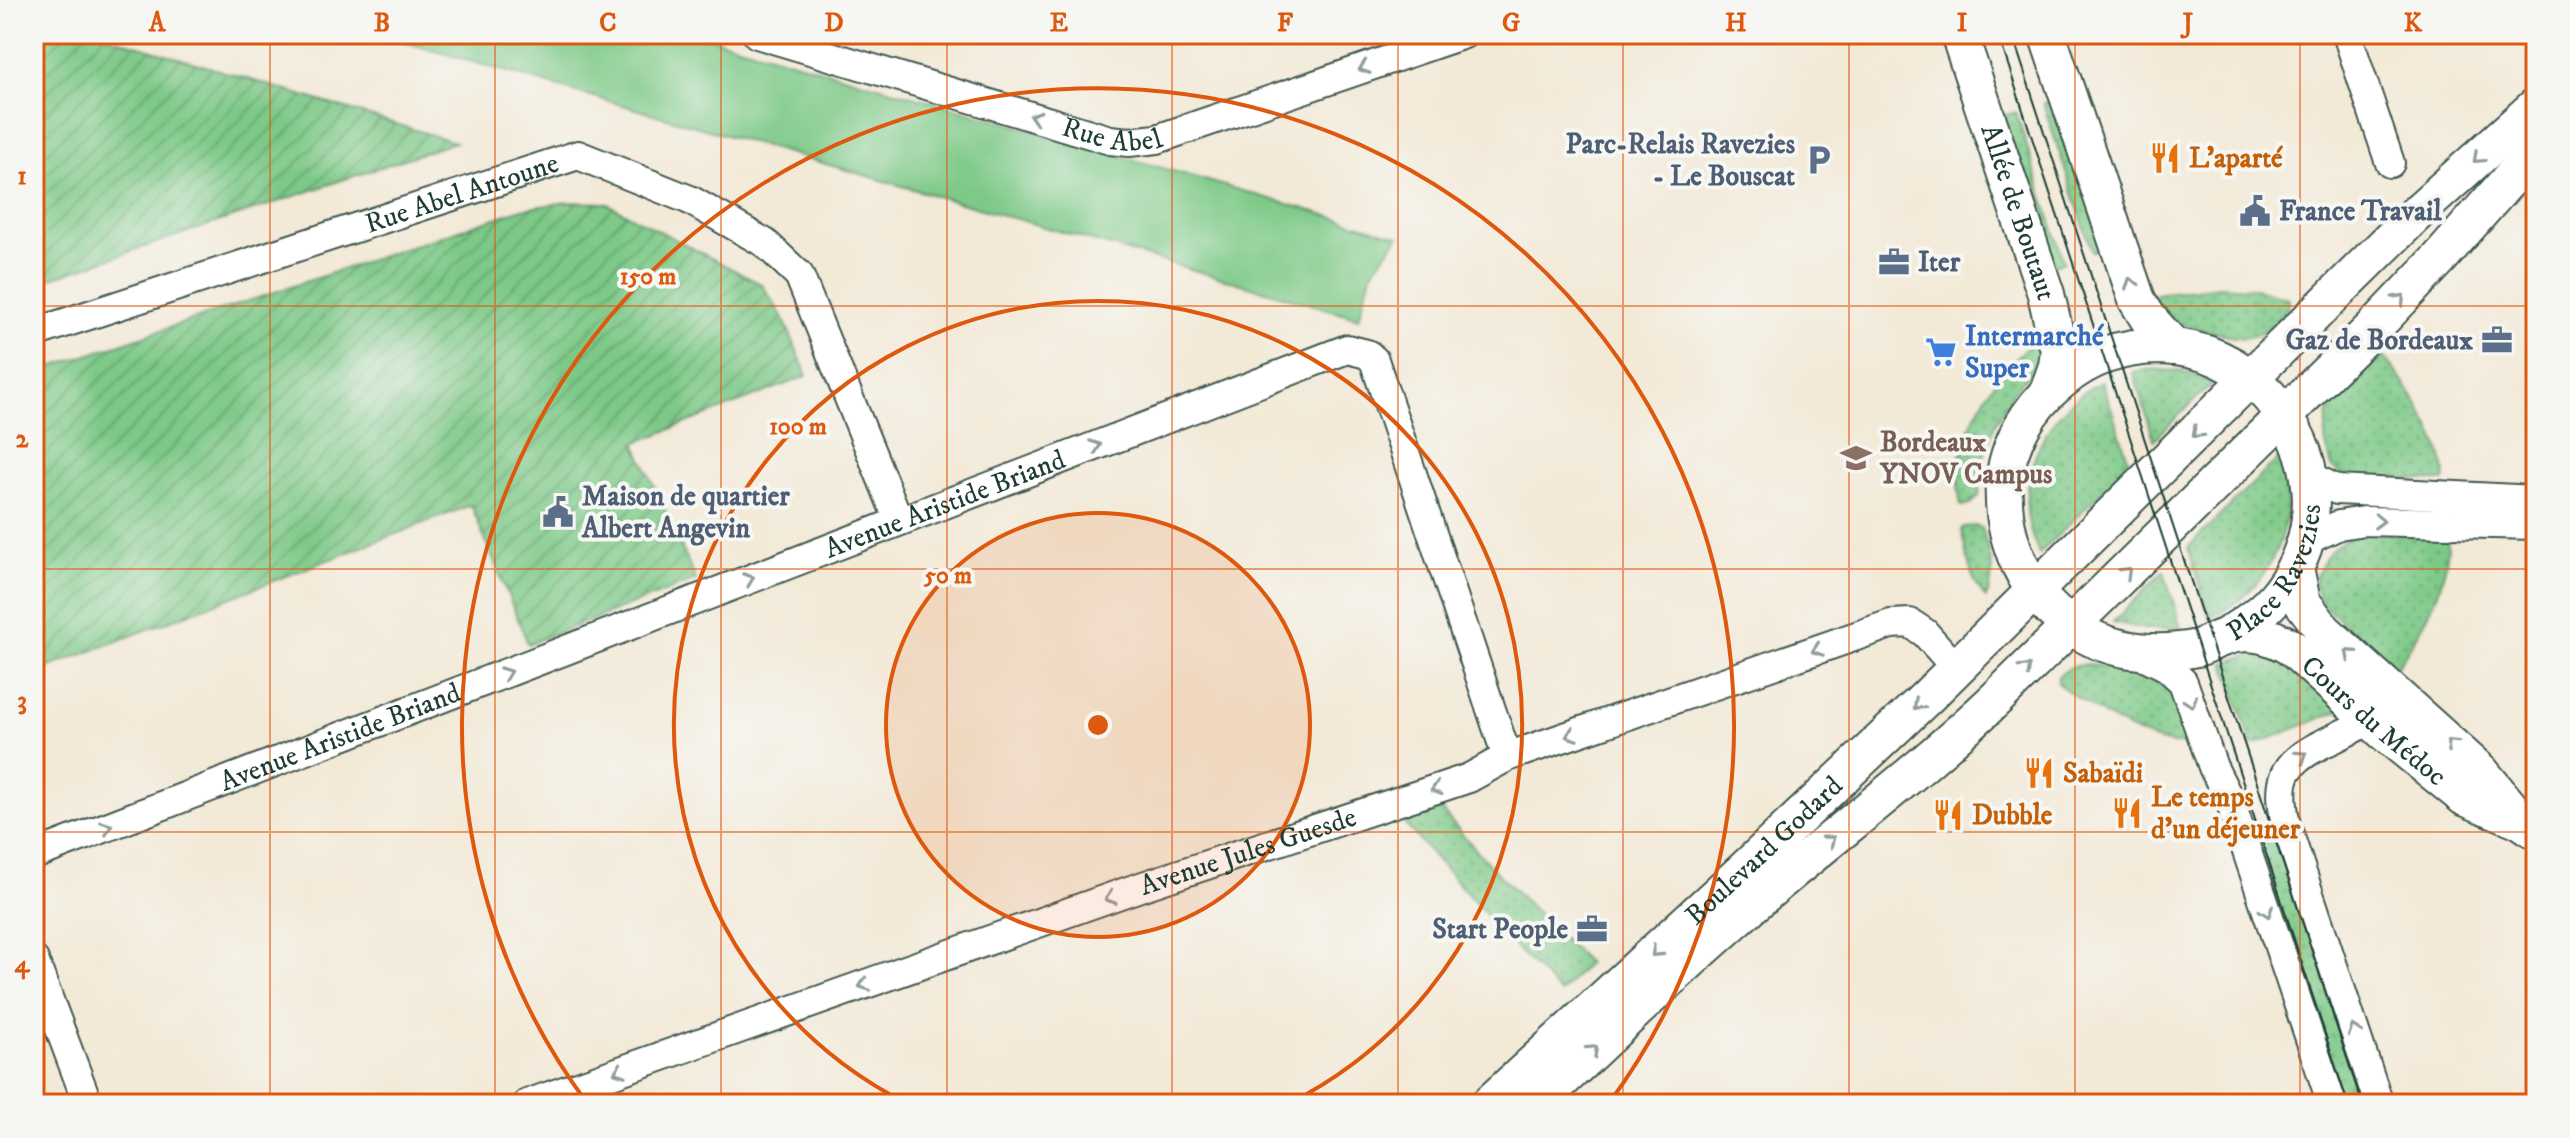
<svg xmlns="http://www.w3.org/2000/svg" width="2570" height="1138" font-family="'IM FELL DW Pica',serif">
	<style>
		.grass { fill: url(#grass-dots); stroke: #4e835e; stroke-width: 2 }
		.park { fill: #7dc987; stroke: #4e835e; stroke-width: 2 }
		.garden { fill: url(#garden-furrows); stroke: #4e835e; stroke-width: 2 }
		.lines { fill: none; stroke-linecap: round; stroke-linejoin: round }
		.minor-casing { stroke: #3f574c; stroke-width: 32 }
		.major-casing { stroke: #3f574c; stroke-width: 40 }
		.minor { stroke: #fff; stroke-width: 28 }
		.major { stroke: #fff; stroke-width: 36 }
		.tram { stroke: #1f3d34; stroke-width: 2 }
		.oneway { stroke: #8f9e9a }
		.grid { fill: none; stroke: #de580e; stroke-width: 2; stroke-opacity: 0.55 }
		.ring { fill: none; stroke: #de580e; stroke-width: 4 }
		.labels { text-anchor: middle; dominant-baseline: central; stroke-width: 8; stroke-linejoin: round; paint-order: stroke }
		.street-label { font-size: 28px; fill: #1f3d34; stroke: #f6f6f2 }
		.service-label { font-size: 28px; font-weight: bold; fill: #4e5e75; stroke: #f6f6f2; text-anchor: end }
		.food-label { font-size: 28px; font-weight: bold; fill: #c56008; stroke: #f6f6f2; text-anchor: start }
		.shop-label { font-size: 28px; font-weight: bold; fill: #366cbe; stroke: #f6f6f2; text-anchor: start }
		.education-label { font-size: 28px; font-weight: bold; fill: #785e54; stroke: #f6f6f2; text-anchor: start }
		.centre { fill: #de580e; stroke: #f6f6f2; stroke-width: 4 }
		.ring-label { font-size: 24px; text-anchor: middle; font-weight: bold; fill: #de580e; stroke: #f6f6f2; stroke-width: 8; stroke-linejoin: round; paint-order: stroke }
		.neatline { fill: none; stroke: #de580e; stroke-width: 3 }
		.grid-label { font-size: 26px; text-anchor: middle; font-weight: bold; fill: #de580e }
	</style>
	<defs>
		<pattern id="grass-dots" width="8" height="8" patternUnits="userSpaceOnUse" patternTransform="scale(2)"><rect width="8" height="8" fill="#7dc987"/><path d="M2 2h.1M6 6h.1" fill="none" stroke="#66a46f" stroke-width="1.8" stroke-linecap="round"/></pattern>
		<pattern id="garden-furrows" width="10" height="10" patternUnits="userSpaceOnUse" patternTransform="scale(2)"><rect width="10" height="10" fill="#7dc987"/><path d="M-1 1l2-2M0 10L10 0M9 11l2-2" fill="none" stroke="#66a46f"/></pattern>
	</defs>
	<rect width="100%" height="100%" fill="#f6f6f2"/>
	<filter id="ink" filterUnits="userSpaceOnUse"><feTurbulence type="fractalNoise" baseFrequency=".0125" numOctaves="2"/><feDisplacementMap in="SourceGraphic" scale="16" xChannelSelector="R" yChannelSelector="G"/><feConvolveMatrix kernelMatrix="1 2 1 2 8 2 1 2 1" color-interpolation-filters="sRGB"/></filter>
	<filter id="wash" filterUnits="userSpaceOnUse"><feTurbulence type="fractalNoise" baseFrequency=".006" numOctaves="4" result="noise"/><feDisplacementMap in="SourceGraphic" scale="32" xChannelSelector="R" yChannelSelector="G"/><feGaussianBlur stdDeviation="1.8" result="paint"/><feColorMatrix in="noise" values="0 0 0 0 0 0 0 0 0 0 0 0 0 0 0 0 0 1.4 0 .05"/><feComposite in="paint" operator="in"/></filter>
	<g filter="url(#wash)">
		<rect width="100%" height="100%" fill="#f3e9d7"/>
		<g class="grass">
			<polygon points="2055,99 2105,248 2092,251 2043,103"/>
			<polygon points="2016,112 2064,262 2053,265 2003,116"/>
			<path d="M2219 286 2251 288 2288 298V307C2262 339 2251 343 2212 332 2176 321 2179 331 2155 298L2156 294Z"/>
			<path d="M2041 336 2042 349 2037 364 2013 393 1995 424 1983 460 1979 496 1970 505 1961 506C1947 446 1992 370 2041 336Z"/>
			<path d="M2384 357C2405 378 2451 453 2444 481L2346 477 2332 467 2325 441 2328 411 2338 396 2369 366Z"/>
			<polygon points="2150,369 2179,371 2214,381 2154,440 2133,372"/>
			<path d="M2102 381 2130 464 2039 554C2007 489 2040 413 2102 381Z"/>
			<path d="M2281 456C2300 522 2272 589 2210 619L2188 547Z"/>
			<path d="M1976 526 1982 528C1989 552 1998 573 1986 598 1970 583 1966 551 1961 530L1964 527Z"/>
			<path d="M2364 533 2448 536C2449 585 2423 629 2396 668L2390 666 2321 603 2314 583C2322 555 2336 540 2364 533Z"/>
			<polygon points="2164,571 2181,628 2144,629 2113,622"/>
			<polygon points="2254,653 2276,655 2341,710 2252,746 2225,663"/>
			<path d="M2088 664C2103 667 2159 677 2168 686 2179 697 2185 724 2191 739L2188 743C2156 753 2084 703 2058 684V676L2071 667Z"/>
			<polygon points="1440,809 1494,870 1588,963 1560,993 1516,948 1402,821"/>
			<polygon points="2278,832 2369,1104 2341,1104 2253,839"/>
		</g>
		<polygon class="park" points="376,34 697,34 1399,236 1371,274 1359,318"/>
		<g class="garden">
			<polygon points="34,34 100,34 455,142 34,284"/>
			<path d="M567 202 606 203 761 284C786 317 792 339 807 376L635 443 696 580 528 644 471 505 34 673V373L522 209Z"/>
		</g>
	</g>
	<g filter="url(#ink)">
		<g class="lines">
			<defs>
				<g id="minor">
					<path id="s1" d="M757 34 1110 140 1129 142 1157 139 1464 34"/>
					<polyline points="2347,34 2390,163"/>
					<path id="s2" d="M34 333 578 155 690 200 765 243 799 275 899 521"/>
					<polyline points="2310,476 2337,490 2536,500"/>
					<polyline points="2305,541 2339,525 2364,521 2536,525"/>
					<polyline points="2137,652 2167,667 2183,682 2213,767 2230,801 2332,1104"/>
					<path d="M2376 725 2365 723C2351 729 2338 737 2324 743 2281 764 2277 780 2286 825L2379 1104"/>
					<path id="s3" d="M34 855 1347 349 1367 354 1374 360 1507 757"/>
					<polyline points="34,960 88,1104"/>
					<path id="s4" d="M527 1104 1137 888 1469 778 1507 757 1891 624 1910 623 1925 633 1955 667"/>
				</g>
				<g id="major">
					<path id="s5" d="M1959 34 2046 294 2059 351 2057 366 2048 392"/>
					<polyline points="2047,34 2137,300 2148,318 2174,347"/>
					<polyline points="2295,567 2302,602 2324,631 2481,772 2519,818"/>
					<path id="s6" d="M2228 635C2247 623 2265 611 2279 593 2326 530 2320 452 2268 395 2240 364 2203 347 2161 346 2124 346 2089 357 2061 381 2030 406 2007 443 2004 484 2001 539 2025 593 2070 625 2106 652 2154 657 2197 648 2207 645 2215 640 2225 637 2248 628 2274 636 2293 649L2384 732 2464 797 2520 820 2536 831"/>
					<path id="s7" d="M1489 1104 1746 868 1927 697 2420 210 2536 106"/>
					<path d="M1537 1104C1614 1031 1690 958 1771 889 1847 825 1927 765 1999 696L2383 318 2440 258 2536 149"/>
				</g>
			</defs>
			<use href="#minor" class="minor-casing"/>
			<use href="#major" class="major-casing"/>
			<use href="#minor" class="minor"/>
			<use href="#major" class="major"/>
			<g class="tram">
				<polyline points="1998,34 2348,1104"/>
				<polyline points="2012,34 2362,1104"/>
			</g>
		</g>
		<defs><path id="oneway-chevron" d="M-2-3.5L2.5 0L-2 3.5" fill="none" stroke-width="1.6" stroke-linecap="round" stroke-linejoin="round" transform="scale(2)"/></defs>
		<g class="oneway">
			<use href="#oneway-chevron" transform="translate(1364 68) rotate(161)"/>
			<use href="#oneway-chevron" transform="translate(1035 117) rotate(-163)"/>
			<use href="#oneway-chevron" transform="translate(2478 158) rotate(138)"/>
			<use href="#oneway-chevron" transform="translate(2131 283) rotate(-109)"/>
			<use href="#oneway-chevron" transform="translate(2400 299) rotate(-47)"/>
			<use href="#oneway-chevron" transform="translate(2197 433) rotate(136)"/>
			<use href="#oneway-chevron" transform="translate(1096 446) rotate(-21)"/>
			<use href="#oneway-chevron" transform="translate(2379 521) rotate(2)"/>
			<use href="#oneway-chevron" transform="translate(2126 572) rotate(-44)"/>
			<use href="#oneway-chevron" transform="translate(749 579) rotate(-21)"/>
			<use href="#oneway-chevron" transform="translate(1817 650) rotate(161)"/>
			<use href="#oneway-chevron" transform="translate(2350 654) rotate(-139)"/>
			<use href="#oneway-chevron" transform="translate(2026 669) rotate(-45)"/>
			<use href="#oneway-chevron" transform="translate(506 673) rotate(-21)"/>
			<use href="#oneway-chevron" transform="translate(2191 702) rotate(71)"/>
			<use href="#oneway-chevron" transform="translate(1918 705) rotate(137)"/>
			<use href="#oneway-chevron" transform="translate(1571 735) rotate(161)"/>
			<use href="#oneway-chevron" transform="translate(2451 744) rotate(-137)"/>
			<use href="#oneway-chevron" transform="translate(2302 756) rotate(-34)"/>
			<use href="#oneway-chevron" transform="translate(1436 789) rotate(162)"/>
			<use href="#oneway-chevron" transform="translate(107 827) rotate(-21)"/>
			<use href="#oneway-chevron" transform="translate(1830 840) rotate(-40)"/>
			<use href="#oneway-chevron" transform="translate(1110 898) rotate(161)"/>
			<use href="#oneway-chevron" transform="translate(2267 912) rotate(71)"/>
			<use href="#oneway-chevron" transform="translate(1656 952) rotate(137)"/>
			<use href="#oneway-chevron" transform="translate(864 985) rotate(161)"/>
			<use href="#oneway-chevron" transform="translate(2354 1030) rotate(-108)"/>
			<use href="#oneway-chevron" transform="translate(1593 1050) rotate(-43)"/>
			<use href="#oneway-chevron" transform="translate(619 1071) rotate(161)"/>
		</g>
	</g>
	<path class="grid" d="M270 34V1104M495 34V1104M721 34V1104M947 34V1104M1172 34V1104M1398 34V1104M1623 34V1104M1849 34V1104M2075 34V1104M2300 34V1104M34 306H2536M34 569H2536M34 832H2536"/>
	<circle cx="1098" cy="725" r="212" fill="#de580e" fill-opacity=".12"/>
	<g class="ring">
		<circle cx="1098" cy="725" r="212"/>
		<path d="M906 1103A424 424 0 1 1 1290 1103"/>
		<path d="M587 1103A636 636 0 1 1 1609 1103"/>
	</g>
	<defs>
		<symbol id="restaurant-bare" viewBox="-9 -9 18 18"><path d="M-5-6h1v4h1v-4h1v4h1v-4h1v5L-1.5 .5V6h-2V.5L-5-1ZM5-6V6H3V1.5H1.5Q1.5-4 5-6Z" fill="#e8710a" stroke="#f6f6f2" stroke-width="2.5" paint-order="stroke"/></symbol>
		<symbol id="parking-bare" viewBox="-9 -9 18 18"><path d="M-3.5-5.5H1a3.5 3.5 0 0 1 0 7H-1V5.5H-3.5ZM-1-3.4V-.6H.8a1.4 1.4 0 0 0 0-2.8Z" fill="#5c6f8a" stroke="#f6f6f2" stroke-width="2.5" paint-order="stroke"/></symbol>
		<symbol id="civic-bare" viewBox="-9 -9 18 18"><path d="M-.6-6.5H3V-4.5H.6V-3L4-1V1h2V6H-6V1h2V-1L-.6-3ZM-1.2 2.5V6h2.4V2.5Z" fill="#5c6f8a" stroke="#f6f6f2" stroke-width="2.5" paint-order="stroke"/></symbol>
		<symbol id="office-bare" viewBox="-9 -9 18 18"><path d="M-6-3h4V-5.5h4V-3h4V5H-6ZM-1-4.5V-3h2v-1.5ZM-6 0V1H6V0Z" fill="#5c6f8a" stroke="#f6f6f2" stroke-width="2.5" paint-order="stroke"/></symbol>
		<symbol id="supermarket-bare" viewBox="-9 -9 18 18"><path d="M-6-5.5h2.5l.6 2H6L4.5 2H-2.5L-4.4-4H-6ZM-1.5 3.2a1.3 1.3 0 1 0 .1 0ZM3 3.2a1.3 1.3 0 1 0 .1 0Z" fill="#3f7fe0" stroke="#f6f6f2" stroke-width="2.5" paint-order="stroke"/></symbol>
		<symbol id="university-bare" viewBox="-9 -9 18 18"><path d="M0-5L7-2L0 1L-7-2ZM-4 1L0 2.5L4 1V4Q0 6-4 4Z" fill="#8d6e63" stroke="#f6f6f2" stroke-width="2.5" paint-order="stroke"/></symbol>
	</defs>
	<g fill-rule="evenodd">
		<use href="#restaurant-bare" x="2143" y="136" width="44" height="44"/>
		<use href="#parking-bare" x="1797" y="138" width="44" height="44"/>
		<use href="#civic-bare" x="2233" y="189" width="44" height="44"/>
		<use href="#office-bare" x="1872" y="240" width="44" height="44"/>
		<use href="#office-bare" x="2475" y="318" width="44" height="44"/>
		<use href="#supermarket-bare" x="1919" y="330" width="44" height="44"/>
		<use href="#university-bare" x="1834" y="436" width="44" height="44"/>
		<use href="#civic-bare" x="536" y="490" width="44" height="44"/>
		<use href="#restaurant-bare" x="2017" y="751" width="44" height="44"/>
		<use href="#restaurant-bare" x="2105" y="791" width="44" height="44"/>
		<use href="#restaurant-bare" x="1926" y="793" width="44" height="44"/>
		<use href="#office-bare" x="1570" y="907" width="44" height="44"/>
	</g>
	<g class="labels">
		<g class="street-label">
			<text stroke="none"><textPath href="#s1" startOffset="370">Rue Abel</textPath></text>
			<text stroke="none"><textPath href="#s2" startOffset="450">Rue Abel Antoune</textPath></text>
			<text stroke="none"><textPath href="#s5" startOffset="188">Allée de Boutaut</textPath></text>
			<text stroke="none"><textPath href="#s3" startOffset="976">Avenue Aristide Briand</textPath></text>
			<text stroke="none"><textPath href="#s6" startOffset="82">Place Ravezies</textPath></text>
			<text stroke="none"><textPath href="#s6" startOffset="1138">Cours du Médoc</textPath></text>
			<text stroke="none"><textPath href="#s3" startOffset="328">Avenue Aristide Briand</textPath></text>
			<text stroke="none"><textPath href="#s7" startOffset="374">Boulevard Godard</textPath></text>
			<text stroke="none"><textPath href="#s4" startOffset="764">Avenue Jules Guesde</textPath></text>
		</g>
		<g class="service-label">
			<text x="1795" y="144">Parc-Relais Ravezies<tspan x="1795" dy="32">- Le Bouscat</tspan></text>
			<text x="2279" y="211" text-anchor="start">France Travail</text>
			<text x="1918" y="262" text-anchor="start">Iter</text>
			<text x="2473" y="340">Gaz de Bordeaux</text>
			<text x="582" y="496" text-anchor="start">Maison de quartier<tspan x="582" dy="32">Albert Angevin</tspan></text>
			<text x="1568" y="929">Start People</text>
		</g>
		<g class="food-label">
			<text x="2189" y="158">L'aparté</text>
			<text x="2063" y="773">Sabaïdi</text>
			<text x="2151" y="797">Le temps<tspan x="2151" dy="32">d'un déjeuner</tspan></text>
			<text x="1972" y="815">Dubble</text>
		</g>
		<g class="shop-label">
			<text x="1965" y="336">Intermarché<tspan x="1965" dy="32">Super</tspan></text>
		</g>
		<g class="education-label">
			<text x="1880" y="442">Bordeaux<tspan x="1880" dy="32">YNOV Campus</tspan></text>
		</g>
	</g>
	<circle cx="1098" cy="725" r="12" class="centre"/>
	<g class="ring-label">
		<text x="648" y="284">150 m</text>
		<text x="798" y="434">100 m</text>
		<text x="948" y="583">50 m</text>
	</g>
	<rect width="2570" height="1138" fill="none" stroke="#f6f6f2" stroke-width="88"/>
	<rect x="44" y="44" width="2482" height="1050" class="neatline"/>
	<g class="grid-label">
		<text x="157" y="31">A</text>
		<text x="382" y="31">B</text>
		<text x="608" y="31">C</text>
		<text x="834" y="31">D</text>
		<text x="1059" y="31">E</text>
		<text x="1285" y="31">F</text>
		<text x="1511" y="31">G</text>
		<text x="1736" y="31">H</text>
		<text x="1962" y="31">I</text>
		<text x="2188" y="31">J</text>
		<text x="2413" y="31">K</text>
		<text x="22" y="184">1</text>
		<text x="22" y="447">2</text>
		<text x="22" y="709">3</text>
		<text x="22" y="972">4</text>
	</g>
</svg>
